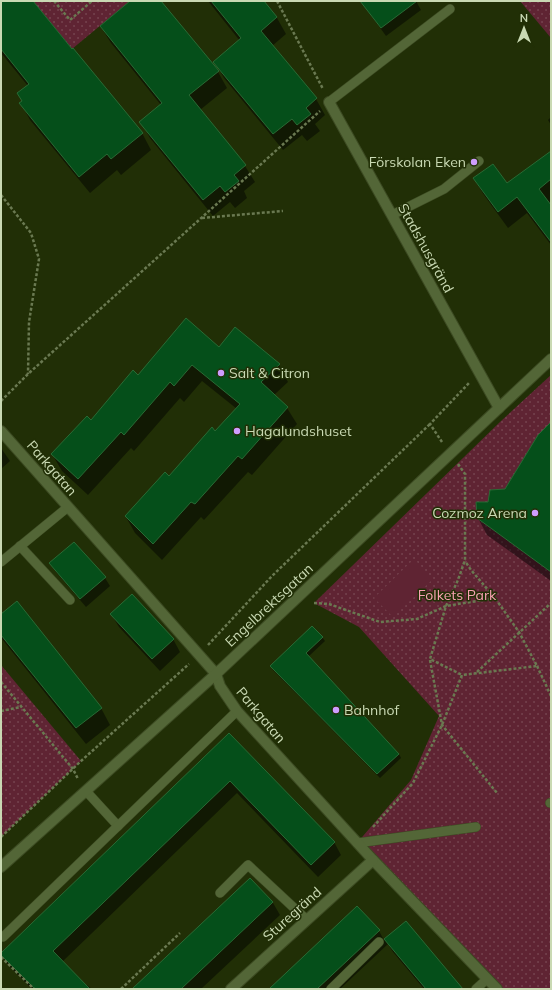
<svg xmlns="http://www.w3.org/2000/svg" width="552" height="990" font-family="Mulish,sans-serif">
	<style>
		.grass { fill: url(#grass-dots) }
		.garden { fill: #5f2433 }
		.shadow { fill: #0007 }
		.building { fill: #054f1a; stroke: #296a34 }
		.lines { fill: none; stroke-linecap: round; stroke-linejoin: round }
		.lane-casing { stroke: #3c4a22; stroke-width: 10 }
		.street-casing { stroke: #3c4a22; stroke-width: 12 }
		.path { stroke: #6a7951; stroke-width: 2.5; stroke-dasharray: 3 2; stroke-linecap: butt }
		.lane { stroke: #536637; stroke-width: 9 }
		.street { stroke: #536637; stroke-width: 10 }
		.poi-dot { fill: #cf9dff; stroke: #212f06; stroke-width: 1.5 }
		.labels { text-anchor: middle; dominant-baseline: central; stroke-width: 3; stroke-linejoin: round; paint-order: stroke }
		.poi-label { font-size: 14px; fill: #c9d9b3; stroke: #212f06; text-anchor: start }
		.street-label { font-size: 14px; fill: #c9d9b3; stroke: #212f06 }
		.park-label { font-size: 14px; fill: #f9a2b3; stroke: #212f06 }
	</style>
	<defs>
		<pattern id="grass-dots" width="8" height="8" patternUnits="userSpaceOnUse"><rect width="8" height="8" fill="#5f2433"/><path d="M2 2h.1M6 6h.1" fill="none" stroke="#75434e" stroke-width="1.8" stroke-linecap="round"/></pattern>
	</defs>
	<rect width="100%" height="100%" fill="#212f06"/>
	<g class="grass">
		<polygon points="33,1 130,1 72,49"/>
		<polygon points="520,1 551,1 551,38"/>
		<polygon points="551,375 551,989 497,989 357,843 411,780 439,716 359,627 314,603 501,421"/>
		<polygon points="1,665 81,761 1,837"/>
	</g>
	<polygon class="garden" points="414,559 433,579 393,617 374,598"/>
	<g class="shadow">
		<polygon points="1,1 32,1 142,133 151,150 121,175 117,170 90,193 30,120 21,103 23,102 28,86 1,53"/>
		<polygon points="132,1 160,1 218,72 227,88 200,110 245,166 255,182 244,191 247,198 235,208 230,202 213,216 150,138 141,122 161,105 111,43 101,27"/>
		<polygon points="208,1 263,1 277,18 286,34 272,46 316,99 325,115 315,124 320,131 307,141 302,135 283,150 224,78 215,62 240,41"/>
		<polygon points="361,1 416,1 421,10 386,36"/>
		<polygon points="551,117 551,125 548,120"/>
		<polygon points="551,152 551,203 549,204 551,207 551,245 527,213 508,228 484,195 474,179 507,185"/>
		<polygon points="219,348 279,365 288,382 274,395 287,408 297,424 252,475 248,472 204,520 201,517 162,560 135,533 126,517 215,432 237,409 202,381 184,402 180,398 134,451 131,448 88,495 62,471 52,454 91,421 138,376"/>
		<polygon points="551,423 551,581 487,535 478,518 488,503 505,490"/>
		<polygon points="1,448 10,461 1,469"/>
		<polygon points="51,564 105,578 110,586 86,607 56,572"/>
		<polygon points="111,614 173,639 180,652 160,671 119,627"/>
		<polygon points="1,615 101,708 110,725 86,744 2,639"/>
		<polygon points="322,637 325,641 308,657 399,754 401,758 380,778 273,670 271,666"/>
		<polygon points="229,734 334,842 341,855 318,877 237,793 62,962 86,986 87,985 92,989 32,989 9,966 1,954"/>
		<polygon points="250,879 273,903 280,915 201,989 134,989"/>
		<polygon points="405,922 462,989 424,989 393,952 388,944 340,989 271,989 379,931 384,940"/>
	</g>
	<g class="building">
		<polygon points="1,1 33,1 72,49 73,48 143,133 111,159 107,154 79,177 19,103 22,101 17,93 29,84 1,49"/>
		<polygon points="130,1 161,1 219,71 189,95 246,165 234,175 239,181 225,192 220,186 203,200 139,122 162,103 100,26"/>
		<polygon points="211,1 264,1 277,17 261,31 317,98 306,108 311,114 297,125 292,119 273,134 213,62 241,38"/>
		<polygon points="360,1 417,1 381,28"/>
		<polygon points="551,151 551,179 539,189 551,205 551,242 517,197 498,212 473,178 493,164 507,183"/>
		<polygon points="186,318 219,347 235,327 280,364 261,382 288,407 242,459 238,456 195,504 191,502 153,544 125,516 165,472 169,476 212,427 215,431 240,404 192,365 174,386 170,382 124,435 121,432 78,479 51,454 87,416 91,420 133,370 138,375"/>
		<polygon points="551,422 551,572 477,518 476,502 488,502 490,490 505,489 538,435"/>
		<polygon points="74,542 106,577 80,599 49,563"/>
		<polygon points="132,594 174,639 152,659 110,614"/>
		<polygon points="17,601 102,708 76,728 1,635 1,614"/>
		<polygon points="312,626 323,637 306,653 399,754 377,774 270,666"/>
		<polygon points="229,733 335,842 311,865 230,781 53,951 90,989 35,989 1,955 1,953"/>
		<polygon points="250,878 273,902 181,989 132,989"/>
		<polygon points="357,906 380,930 317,989 269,989"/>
		<polygon points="406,921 463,989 426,989 384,939"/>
	</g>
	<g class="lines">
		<defs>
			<g id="lane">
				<polyline points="329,102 450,9"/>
				<polyline points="392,215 444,189 479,161"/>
				<polyline points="20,546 70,600"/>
				<polyline points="1,562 68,507"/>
				<polyline points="86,791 118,826"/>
				<polyline points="550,803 551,803"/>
				<polyline points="357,843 476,827"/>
				<polyline points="220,893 248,865 307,920"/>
				<polyline points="3,937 237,711"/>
				<polyline points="331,989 379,942"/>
				<polyline points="476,989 487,979"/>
			</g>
			<g id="street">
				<polyline points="329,102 499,408"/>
				<polyline points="1,431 216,674 220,686 237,711 373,860 497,989"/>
				<polyline points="1,867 216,674 551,359"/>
				<polyline points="231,989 373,860"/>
			</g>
		</defs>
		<use href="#lane" class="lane-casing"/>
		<use href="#street" class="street-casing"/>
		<g class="path">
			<polyline points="54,1 70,20 92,1"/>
			<polyline points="277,1 323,89"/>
			<polyline points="1,195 31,233 39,259 29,322 28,374"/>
			<polyline points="202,218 283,211"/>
			<polyline points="1,401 28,374 320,111"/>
			<polyline points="442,442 430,424 469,383"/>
			<polyline points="458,464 465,474 465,560 458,580 446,606 430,659 462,675"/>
			<polyline points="314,603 329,604 380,622 417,619 446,606 495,598 471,570 465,561"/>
			<polyline points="208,645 272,576 430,424"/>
			<polyline points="430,660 442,725 497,793"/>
			<polyline points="537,666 551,696"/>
			<polyline points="477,672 551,603"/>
			<polyline points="1,682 73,769 78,779"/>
			<polyline points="1,711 21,707"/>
			<polyline points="373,827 413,783 442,725 462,675 537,666 519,632 495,598"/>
			<polyline points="1,837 81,761 189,664"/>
			<polyline points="1,957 34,989"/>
			<polyline points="121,989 180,933"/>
		</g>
		<use href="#lane" class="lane"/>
		<use href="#street" class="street"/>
	</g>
	<g class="poi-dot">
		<circle cx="474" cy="162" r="4"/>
		<circle cx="221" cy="373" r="4"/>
		<circle cx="237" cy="431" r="4"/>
		<circle cx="535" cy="513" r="4"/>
		<circle cx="336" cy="710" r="4"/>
	</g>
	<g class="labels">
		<g class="poi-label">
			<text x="466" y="162" text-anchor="end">Förskolan Eken</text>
			<text x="229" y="373">Salt &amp; Citron</text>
			<text x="245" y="431">Hagalundshuset</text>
			<text x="527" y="513" text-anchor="end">Cozmoz Arena</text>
			<text x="344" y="710">Bahnhof</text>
		</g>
		<g class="street-label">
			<text transform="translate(426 248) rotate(61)">Stadshusgränd</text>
			<text transform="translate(52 468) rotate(49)">Parkgatan</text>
			<text transform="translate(269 605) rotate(-43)">Engelbrektsgatan</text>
			<text transform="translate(261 715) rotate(50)">Parkgatan</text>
			<text transform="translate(292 914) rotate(-42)">Sturegränd</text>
		</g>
		<g class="park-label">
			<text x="457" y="595">Folkets Park</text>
		</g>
	</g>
	<rect width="552" height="990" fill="none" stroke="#c9d9b3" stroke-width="4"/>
	<g transform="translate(524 28)" stroke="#212f06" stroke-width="3" paint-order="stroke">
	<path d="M0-3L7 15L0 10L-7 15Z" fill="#c9d9b3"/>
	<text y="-6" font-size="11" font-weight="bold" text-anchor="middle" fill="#c9d9b3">N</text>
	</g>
</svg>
